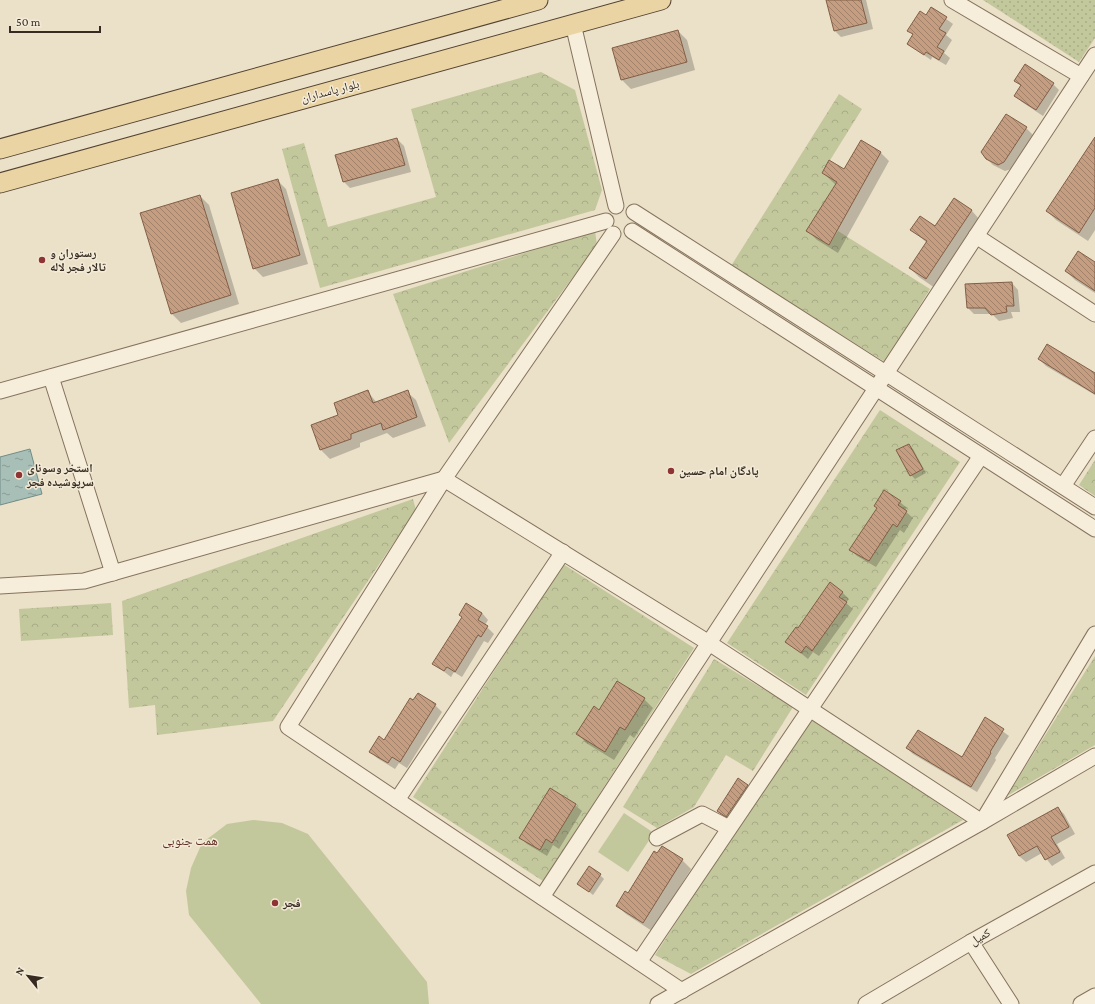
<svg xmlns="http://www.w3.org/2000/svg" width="1095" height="1004" font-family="'Crimson Pro','Noto Naskh Arabic',serif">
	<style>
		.grass { fill: url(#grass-dots) }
		.forest { fill: url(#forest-crowns) }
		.pitch { fill: #c3c89c }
		.water { fill: url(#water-ripples); stroke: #708d86 }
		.shadow { fill: #0003 }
		.building { fill: url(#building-back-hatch); stroke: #825e46 }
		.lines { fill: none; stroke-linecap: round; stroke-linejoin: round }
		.minor-casing { stroke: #85735e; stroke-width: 17 }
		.major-casing { stroke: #534232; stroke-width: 21 }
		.minor { stroke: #f6eeda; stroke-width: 15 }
		.major { stroke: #ead4a3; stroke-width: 19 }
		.poi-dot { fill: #8f3434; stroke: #f3ebd7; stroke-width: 1.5 }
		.labels { text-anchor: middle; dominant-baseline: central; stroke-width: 3; stroke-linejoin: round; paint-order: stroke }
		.street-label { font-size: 12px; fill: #372b21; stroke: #f3ebd7 }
		.poi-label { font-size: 12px; font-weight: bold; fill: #372b21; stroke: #f3ebd7; text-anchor: start }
		.neighbourhood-label { font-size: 13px; fill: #603024; stroke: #f3ebd7 }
	</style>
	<defs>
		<pattern id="grass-dots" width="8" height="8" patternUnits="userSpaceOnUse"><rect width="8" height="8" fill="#c3c89c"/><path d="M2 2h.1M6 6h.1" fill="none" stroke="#a8ac86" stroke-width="1.8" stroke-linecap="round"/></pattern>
		<pattern id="forest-crowns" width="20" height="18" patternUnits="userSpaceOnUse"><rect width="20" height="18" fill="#c3c89c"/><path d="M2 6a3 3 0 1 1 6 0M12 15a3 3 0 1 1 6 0" fill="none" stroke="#a8ac86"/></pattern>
		<pattern id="water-ripples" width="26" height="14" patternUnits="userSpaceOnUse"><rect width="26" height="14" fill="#a8bfb8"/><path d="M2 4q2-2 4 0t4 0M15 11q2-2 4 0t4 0" fill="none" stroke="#8a9b95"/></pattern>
		<pattern id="building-back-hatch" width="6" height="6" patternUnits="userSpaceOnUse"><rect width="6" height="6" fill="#c59e81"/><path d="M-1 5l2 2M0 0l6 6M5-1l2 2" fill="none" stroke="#a18169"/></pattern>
	</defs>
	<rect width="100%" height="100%" fill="#ebe0c8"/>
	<polygon class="grass" points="983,0 1095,0 1095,38 1079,62"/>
	<g class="forest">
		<polygon points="541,72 575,90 602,190 595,210 320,288 282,149 304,143 328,227 436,197 411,109"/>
		<polygon points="839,94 862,109 822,173 837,182 807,231 829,245 838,231 930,289 885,362 731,266"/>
		<polygon points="595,231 597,245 449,443 393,294"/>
		<polygon points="880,410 960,462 806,695 727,643"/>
		<polygon points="1095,460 1095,496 1079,485"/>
		<polygon points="413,499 416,510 273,721 157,735 155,705 129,708 122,601"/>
		<polygon points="563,564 694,648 543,881 413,797"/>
		<polygon points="111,603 113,635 21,641 19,609"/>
		<polygon points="1095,656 1095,745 1007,796"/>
		<polygon points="714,659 793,707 753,771 726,755 694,807 657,828 623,807"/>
		<polygon points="810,716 963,820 691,974 655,955"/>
	</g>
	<g class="pitch">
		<polygon points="624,813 654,833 628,872 598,852"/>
		<polygon points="253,820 282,823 308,834 427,982 429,1004 261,1004 189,915 186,891 191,868 202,843 227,824"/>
	</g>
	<polygon class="water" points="30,449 42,494 0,505 0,457"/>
	<g class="shadow">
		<polygon points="827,0 866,0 873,29 841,37 835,31"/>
		<polygon points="931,8 953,24 946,35 952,40 944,53 950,58 946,65 932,57 931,60 908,44 913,35 909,31 926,16"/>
		<polygon points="678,31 687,40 695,70 631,89 622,80"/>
		<polygon points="1016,81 1053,84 1059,90 1043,116 1022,102 1015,96 1021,86"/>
		<polygon points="1006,115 1026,128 1033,135 1011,169 1005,171 993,165 986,158"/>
		<polygon points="397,139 404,146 411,172 350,188 344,182 337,156"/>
		<polygon points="1095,139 1095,230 1088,241 1056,220 1047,211"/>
		<polygon points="880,152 889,161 838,253 817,240 808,231 836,185 823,173 845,170"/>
		<polygon points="277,180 286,189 308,264 263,277 254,268"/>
		<polygon points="200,196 209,205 239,304 181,323 172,314"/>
		<polygon points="954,199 972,211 980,220 935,288 919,277 910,268 927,243 912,230 936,227"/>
		<polygon points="1095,263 1095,293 1075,280 1066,271"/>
		<polygon points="1012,283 1018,290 1020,312 1011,312 1013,318 999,321 992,314 974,314 968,308"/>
		<polygon points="1039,359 1095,374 1095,395 1046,366"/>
		<polygon points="368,392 377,403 407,392 416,400 426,426 393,438 387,433 360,443 360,447 330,459 321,450 312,426 339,416"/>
		<polygon points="909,445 913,449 926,473 915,479 911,475"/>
		<polygon points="900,502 907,508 905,511 913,518 904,533 900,530 876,567 857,556 851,550"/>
		<polygon points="842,592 849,599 846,603 853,609 819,656 813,652 808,659 787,642 798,629"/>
		<polygon points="482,613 488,620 485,625 494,634 488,643 484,641 462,677 454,672 451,677 434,664"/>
		<polygon points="644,699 653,708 634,738 630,735 614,760 586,743 578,734 599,711"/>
		<polygon points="435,705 442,712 407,768 399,763 395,769 377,758 371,752"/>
		<polygon points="985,718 1009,736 995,758 996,760 977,792 913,754 907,748 962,759"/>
		<polygon points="747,785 751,790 731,820 722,815 718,811"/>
		<polygon points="575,805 582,811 559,849 553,845 547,856 527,844 521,838"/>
		<polygon points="1058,808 1064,814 1075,834 1057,844 1065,858 1052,866 1042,853 1026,862 1019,856"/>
		<polygon points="682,860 691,869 652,931 626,914 617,906"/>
		<polygon points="600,875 604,879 593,895 582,886"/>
	</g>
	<g class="building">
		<polygon points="826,0 861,0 867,23 834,31"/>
		<polygon points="931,7 947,17 939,29 946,33 937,47 944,51 939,60 926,52 924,55 907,44 913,34 907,31 920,11 926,15"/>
		<polygon points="678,30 687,62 621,80 612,48"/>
		<polygon points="1025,64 1054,83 1036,110 1014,96 1021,85 1014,81"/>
		<polygon points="1006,114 1027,127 1004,162 998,165 986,159 981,152"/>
		<polygon points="1095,137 1095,208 1079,233 1046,211"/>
		<polygon points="397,138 405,165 343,182 335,155"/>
		<polygon points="861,140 881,152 829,245 806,231 837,182 822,173 829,160 844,169"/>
		<polygon points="278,179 300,255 253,269 231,193"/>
		<polygon points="200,195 231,295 171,314 140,213"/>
		<polygon points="954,198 972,210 926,279 909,268 927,241 910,230 920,216 935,226"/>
		<polygon points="1078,251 1095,262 1095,291 1065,271"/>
		<polygon points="1012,282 1014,306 1006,306 1007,312 991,315 985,308 967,308 965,284"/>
		<polygon points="1047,344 1095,373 1095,394 1038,359"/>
		<polygon points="368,390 373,403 408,390 417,417 383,430 381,423 351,434 351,439 320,450 311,425 338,415 334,403"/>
		<polygon points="909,444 923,469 910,476 896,450"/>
		<polygon points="884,490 901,501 898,505 907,511 897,527 893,524 869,561 849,550 877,508 874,506"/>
		<polygon points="830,582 843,592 839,597 847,602 812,651 806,646 801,653 785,642 796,627 798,628"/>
		<polygon points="466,603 482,613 478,620 488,626 481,637 478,635 455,672 447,667 444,671 432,664 462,617 459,615"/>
		<polygon points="617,681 645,698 625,730 620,727 605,752 576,734 594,706 599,710"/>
		<polygon points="418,693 436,704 400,762 392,757 388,763 369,752 379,736 384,740 410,698 413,700"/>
		<polygon points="985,717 1004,729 990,752 991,753 971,787 906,748 918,730 962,757"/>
		<polygon points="738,778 748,785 726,817 717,811"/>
		<polygon points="550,788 576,804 552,843 546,839 540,850 519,838"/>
		<polygon points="1058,807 1069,827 1051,837 1060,852 1045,860 1037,846 1019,856 1007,835"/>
		<polygon points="662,846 683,859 643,923 616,906 625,891 628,893 654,851 657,853"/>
		<polygon points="589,866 601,874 589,892 577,884"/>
	</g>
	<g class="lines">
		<defs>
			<g id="minor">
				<polyline points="952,0 1081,76"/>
				<polyline points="573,24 616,206"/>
				<polyline points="634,212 1095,507"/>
				<polyline points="632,231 1095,529"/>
				<polyline points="613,234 444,479 288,727 682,991"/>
				<polyline points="976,236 1095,314"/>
				<polyline points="51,377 113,573"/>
				<polyline points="0,391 606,221"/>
				<polyline points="1063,486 1095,438"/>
				<polyline points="0,586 84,581 444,479 709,643 982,822 1095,634"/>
				<polyline points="397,800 563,552"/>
				<polyline points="657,838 702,814 729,828"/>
				<polyline points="542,897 1095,55"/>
				<polyline points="971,942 1011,1004"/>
				<polyline points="639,962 981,456"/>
				<polyline points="658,1004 982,822 1095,756"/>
				<polyline points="866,1004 971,942 1095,873"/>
				<polyline points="1081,1004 1095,996"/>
			</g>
			<g id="major">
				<polyline points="0,149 538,0"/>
				<polyline points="0,183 661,0"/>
			</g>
		</defs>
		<use href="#minor" class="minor-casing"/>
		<use href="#major" class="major-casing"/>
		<use href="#minor" class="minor"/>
		<use href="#major" class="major"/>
	</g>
	<g class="poi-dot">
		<circle cx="42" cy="260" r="4"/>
		<circle cx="671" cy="471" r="4"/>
		<circle cx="19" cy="475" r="4"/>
		<circle cx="275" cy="903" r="4"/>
	</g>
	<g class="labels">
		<g class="street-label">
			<text transform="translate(330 91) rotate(-15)">بلوار پاسداران</text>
			<text transform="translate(980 937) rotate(-30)">کمیل</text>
		</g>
		<g class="poi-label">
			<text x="50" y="253">رستوران و<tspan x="50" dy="14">تالار فجر لاله</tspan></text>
			<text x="27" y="468">استخر وسونای<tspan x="27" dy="14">سرپوشیده فجر</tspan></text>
			<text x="679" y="471">پادگان امام حسین</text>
			<text x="283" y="903">فجر</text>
		</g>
		<g class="neighbourhood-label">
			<text x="190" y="840">همت جنوبی</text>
		</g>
	</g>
	<g transform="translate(28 976) rotate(300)" stroke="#f3ebd7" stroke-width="3" paint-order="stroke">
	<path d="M0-3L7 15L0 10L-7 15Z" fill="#372b21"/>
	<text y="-6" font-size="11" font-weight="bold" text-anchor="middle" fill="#372b21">N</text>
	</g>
	<path d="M10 26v6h90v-6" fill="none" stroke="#372b21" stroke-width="2"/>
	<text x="16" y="26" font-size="12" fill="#372b21" stroke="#f3ebd7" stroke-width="3" paint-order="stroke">50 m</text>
</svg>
